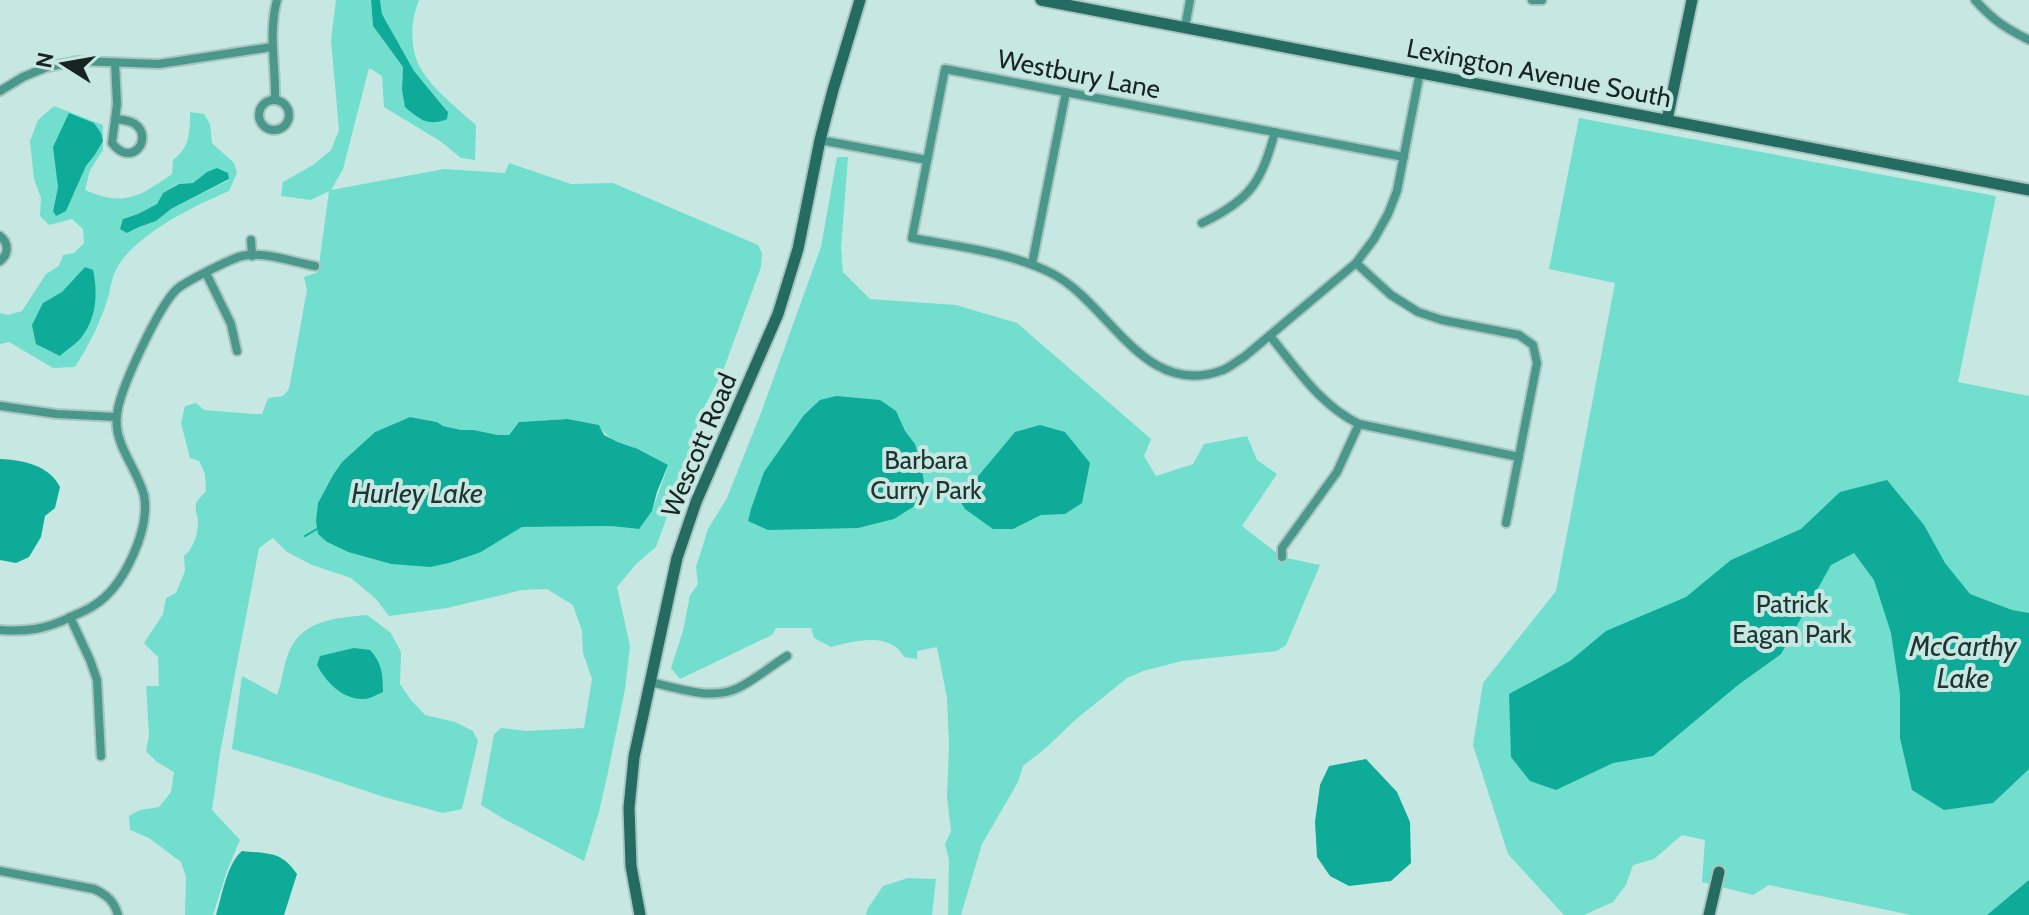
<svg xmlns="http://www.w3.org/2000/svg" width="2029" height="915" font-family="Cabin,sans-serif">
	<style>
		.green { fill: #72decd; fill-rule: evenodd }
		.water { fill: #0eab99 }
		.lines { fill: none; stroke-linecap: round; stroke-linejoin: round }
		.stream { stroke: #0eab99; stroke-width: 2 }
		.street-casing { stroke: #a8c5bf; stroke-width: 12 }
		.secondary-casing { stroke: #a8c5bf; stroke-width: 15 }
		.street { stroke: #4a988c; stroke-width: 8 }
		.secondary { stroke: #246b61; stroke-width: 11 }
		.labels { text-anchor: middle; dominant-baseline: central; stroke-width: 8; stroke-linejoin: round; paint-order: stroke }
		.street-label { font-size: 26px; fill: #182422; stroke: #c7e8e2 }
		.park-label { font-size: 26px; fill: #1e3531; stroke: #c7e8e2 }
		.water-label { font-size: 28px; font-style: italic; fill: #1e3531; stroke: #c7e8e2 }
	</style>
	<rect width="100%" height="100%" fill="#c7e8e2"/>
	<g class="green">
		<path d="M336 0H371L373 26 403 67 402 90 448 111 414 71 382 14 380 0H419C410 22 409 52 423 72 434 90 460 111 476 125L475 160 461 158 440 141 384 107 382 76 369 68 343 169 331 190 444 169 505 173 509 163 571 184 613 183 758 245 762 253 761 267 723 371 697 421 696 437 656 547 636 564 617 587 630 646 625 689 607 777 599 812 584 861 504 819 481 805 494 734 501 728 527 731 584 728 592 679 583 653 582 631 573 605 547 589 522 590 447 608 389 616 376 599 351 578 312 565 287 552 273 538 259 548 220 753 212 810 240 840 227 871 213 915H185L186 877 181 862 149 838 130 830 129 816 140 810 159 807 171 792 174 772 157 762 146 751 149 736 146 686H159L158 657 144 643 163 614 166 598 176 593 185 571 184 556C194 548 198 534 198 521 197 513 194 509 197 501 199 499 204 493 206 491L205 474 199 461 190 458 181 423 185 406 196 403 204 410 254 414H262L268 398 283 396 289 389 307 290 304 277 318 272 329 191 311 200 281 196 283 182 313 165 331 150 339 130 331 40ZM410 417 437 422 443 426 461 430H474L498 435H509L519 422 568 419 599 425C607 441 622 442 638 449 648 453 658 460 668 466L652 511 638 529 610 526 522 527 481 552 391 564 348 552 327 542 318 503 333 475 342 462 375 432Z"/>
		<path d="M54 106 103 125V150L90 170 85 190C124 207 139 197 172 174L173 160C190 148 190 131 190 112L204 114 210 124 212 143 234 163 237 173 229 191C194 206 129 237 114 274 111 282 110 290 108 298 100 323 89 345 75 367L53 368 9 342 0 344V313L8 315 22 311 46 274 59 266 63 255 74 253 84 243 83 229 72 219 49 225 40 216 41 198 34 179 30 141 38 120ZM94 156 86 166 66 211H53L58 187 57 167ZM207 172 229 180 171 209 156 221 139 227 127 233 123 219 138 214 157 204 163 193 178 184 193 183Z"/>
		<polygon points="1579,118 1996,196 1958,382 2029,396 2029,915 1911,915 1769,885 1753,895 1702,882 1705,840 1682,835 1654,859 1633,865 1626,885 1613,902 1584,915 1564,915 1508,854 1473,745 1483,683 1556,591 1615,283 1549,269"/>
		<path d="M837 157H848L841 248 843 272 870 299 956 305 1017 323 1151 439 1144 456 1156 476 1193 464 1204 444 1247 436 1257 460 1277 474 1242 526 1282 557 1320 565 1286 645 1277 651 1182 661 1143 671 1127 678 1075 720 1047 747 1023 766 1018 782 982 844 961 915H948L949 860 945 844 951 831 947 797 949 745 947 698 937 647 917 651V659L904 657C891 631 853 641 831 647L814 638 811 628H776L772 635 680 679 671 668 683 631 690 595 698 584 696 567 708 529 727 498 761 413 821 247Z"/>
		<path d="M367 615 391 633 401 652 400 684 411 700 425 715 455 722 473 731 478 741 462 809 443 813 384 797 309 772 232 749 242 676 277 695C282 682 283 669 287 657 299 620 334 618 367 615Z"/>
		<polygon points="908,878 936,879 932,915 866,915 868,908 883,886"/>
	</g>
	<g class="water">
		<path d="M371 0H380L382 14 414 71 448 112 447 119C428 127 419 119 405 107L402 90 403 67 373 26Z"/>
		<polygon points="69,113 94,123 101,133 103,141 94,156 86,166 66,211 56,216 53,211 58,187 53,147"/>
		<polygon points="217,168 228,173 229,179 171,209 156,221 139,227 127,233 120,229 123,219 138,214 157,204 163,193 179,184 193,183 207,172"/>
		<path d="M85 267 93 270C98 293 97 319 80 339 75 345 66 350 60 356L36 344 32 325 43 303 62 292Z"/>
		<polygon points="836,396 880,400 896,411 905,431 915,444 922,470 924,482 920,497 913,507 894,519 858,528 768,530 748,521 751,509 764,472 804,415 820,400"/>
		<polygon points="410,417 437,422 443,426 461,430 474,430 498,435 509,435 519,422 568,419 599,425 604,435 618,442 638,449 668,465 657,492 652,511 639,529 610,526 522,527 481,552 449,563 430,567 391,564 348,552 327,542 318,534 316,521 318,503 333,475 342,462 375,432"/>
		<polygon points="1040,425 1065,432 1090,463 1082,503 1065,514 1041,515 1013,529 993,529 965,509 959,499 1015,432"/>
		<path d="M0 459C23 460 49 465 60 487L55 508 45 516 41 537 29 557 16 563 0 560Z"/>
		<polygon points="1887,480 1924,525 1945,563 1970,594 2012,610 2029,613 2029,769 1993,803 1944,810 1912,790 1900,738 1900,694 1891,633 1874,580 1854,553 1831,565 1781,654 1738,685 1653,756 1613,763 1556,790 1530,781 1511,757 1509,694 1570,661 1606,631 1686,597 1731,560 1801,529 1840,492"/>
		<path d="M354 648 370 650C382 663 383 675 383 692 378 694 370 699 364 699 343 700 326 682 317 665L320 656Z"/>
		<polygon points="1366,759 1397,792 1410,822 1411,863 1391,881 1349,886 1330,876 1317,857 1315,822 1320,785 1329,766"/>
		<path d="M242 851C269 854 281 851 297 874L284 915H216C222 896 227 863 242 851Z"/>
		<polygon points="2029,880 2029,915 1987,915"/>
	</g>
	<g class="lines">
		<polyline class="stream" points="305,536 317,529"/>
		<defs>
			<g id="street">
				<polyline points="1532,0 1542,0"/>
				<path d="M1975 0C1993 20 2005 28 2029 40"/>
				<polyline points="1185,27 1190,0"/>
				<path d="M115 63 117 104 112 143C132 169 154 138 135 124 129 120 122 120 115 119"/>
				<polyline points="0,91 23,77 47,67 78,61 159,64 272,47"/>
				<path d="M275 100C276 67 268 33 277 0"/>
				<circle cx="274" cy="115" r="15"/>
				<polyline points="820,140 927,160"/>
				<path d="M1404 157 945 69 912 238C959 247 1010 252 1053 274 1110 304 1144 400 1223 370 1230 367 1237 361 1244 357L1356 263 1374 239 1388 214 1397 191 1420 72"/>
				<path d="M1202 223C1250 200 1261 183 1275 132"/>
				<path d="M0 236C9 243 9 254 0 261"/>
				<polyline points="251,240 252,256"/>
				<polyline points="1356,263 1391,295 1418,312 1442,320 1519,335 1533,345 1537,363 1506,523"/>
				<polyline points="1032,264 1066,92"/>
				<polyline points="206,273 231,324 237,351"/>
				<path d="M1270 336C1297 369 1320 405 1359 424L1519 457"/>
				<polyline points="1,406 57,414 116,417"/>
				<polyline points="1282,557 1282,548 1337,472 1359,424"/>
				<polyline points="70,617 90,660 97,680 101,756"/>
				<path d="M0 630C28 632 46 629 71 617 78 613 86 611 93 606 115 593 129 567 138 543 143 529 147 510 144 495 137 468 113 444 117 415 119 390 159 306 177 289 185 282 232 258 242 256 265 251 292 262 315 266"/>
				<path d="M650 682C678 688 711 701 738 688 756 679 771 666 787 656"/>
				<path d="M0 871 94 889C107 895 114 901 118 915"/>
			</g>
			<g id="secondary">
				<polyline points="1041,0 2029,190"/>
				<polyline points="1667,120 1692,0"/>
				<polyline points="640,915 631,866 629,808 634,757 677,558 696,502 778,314 798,249 820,140 833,90 860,0"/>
				<polyline points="1709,915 1719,872"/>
			</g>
		</defs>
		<use href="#street" class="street-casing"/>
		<use href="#secondary" class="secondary-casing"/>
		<use href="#street" class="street"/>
		<use href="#secondary" class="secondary"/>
	</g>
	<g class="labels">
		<g class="street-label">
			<text transform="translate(1539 73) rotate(11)">Lexington Avenue South</text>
			<text transform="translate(1079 74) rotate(11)">Westbury Lane</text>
			<text transform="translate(699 445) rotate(-67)">Wescott Road</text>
		</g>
		<g class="park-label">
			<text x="926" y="460">Barbara<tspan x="926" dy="30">Curry Park</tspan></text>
			<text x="1792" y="604">Patrick<tspan x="1792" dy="30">Eagan Park</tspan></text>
		</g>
		<g class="water-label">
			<text x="417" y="493">Hurley Lake</text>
			<text x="1963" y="646">McCarthy<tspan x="1963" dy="32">Lake</tspan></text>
		</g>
	</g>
	<g transform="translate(64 64) rotate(281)" stroke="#c7e8e2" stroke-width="6" paint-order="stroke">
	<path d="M0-6L14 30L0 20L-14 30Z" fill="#182422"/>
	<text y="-12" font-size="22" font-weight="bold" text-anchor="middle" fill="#182422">N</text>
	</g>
</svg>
